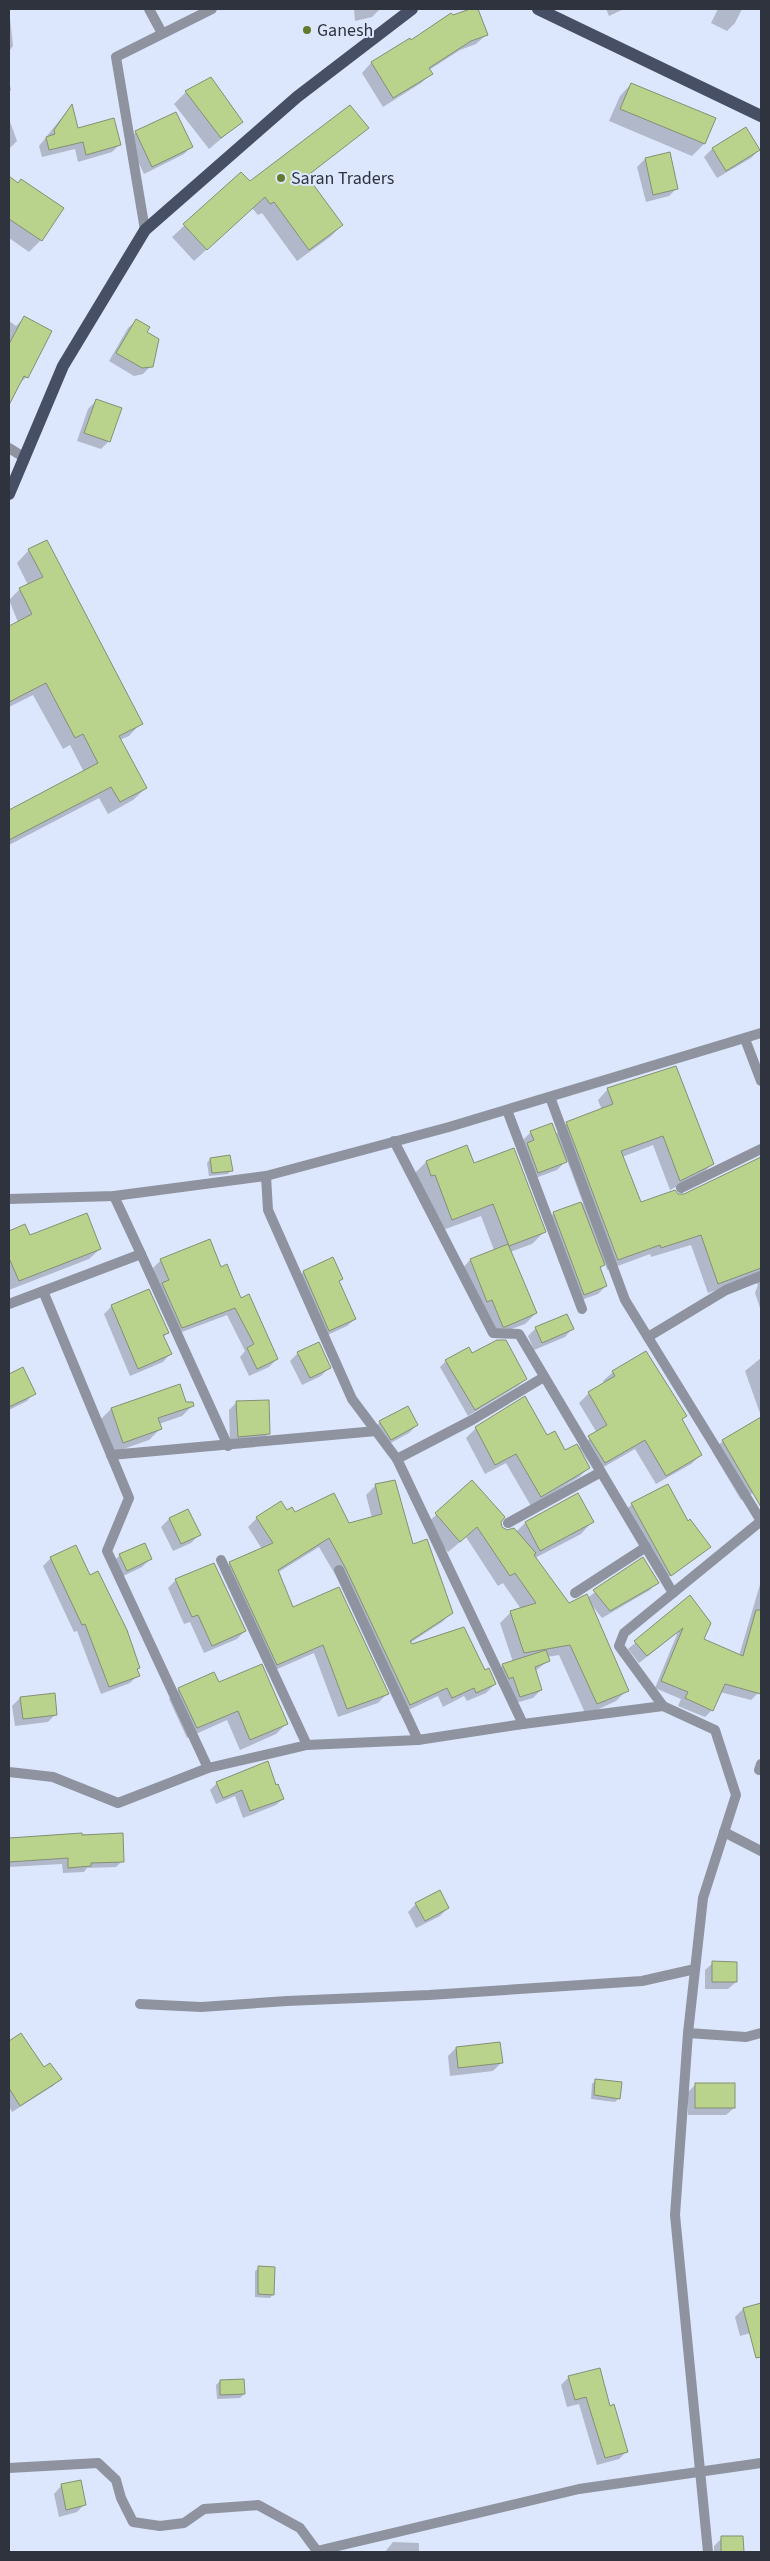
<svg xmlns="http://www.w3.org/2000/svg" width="770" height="2561" font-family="'Source Sans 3',sans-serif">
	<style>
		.shadow { fill: #0003 }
		.building { fill: #bad38c; stroke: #858f74 }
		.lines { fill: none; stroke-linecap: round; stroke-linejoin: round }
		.street { stroke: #8e939f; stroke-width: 10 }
		.primary { stroke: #464f63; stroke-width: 12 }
		.poi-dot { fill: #637a2c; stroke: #dce7fd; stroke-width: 2 }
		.labels { text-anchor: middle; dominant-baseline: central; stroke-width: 4; stroke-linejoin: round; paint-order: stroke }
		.poi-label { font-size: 18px; fill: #2e333d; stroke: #dce7fd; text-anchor: start }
	</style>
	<rect width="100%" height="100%" fill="#dce7fd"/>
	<g class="shadow">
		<polygon points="9,9 13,46 9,51"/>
		<polygon points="354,9 380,9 372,17 355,21"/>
		<polygon points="473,9 477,9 486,35 476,44 460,50 429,70 431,74 421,83 383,107 362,73 371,63 409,40 410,42 452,16"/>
		<polygon points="606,9 624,9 609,16"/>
		<polygon points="718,9 742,9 735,23 727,31 711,23"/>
		<polygon points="9,81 11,90 9,93"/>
		<polygon points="631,84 714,119 704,144 692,156 609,121 620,96"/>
		<polygon points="186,92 241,122 209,149 174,104"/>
		<polygon points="71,106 77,130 120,144 112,152 78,162 75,149 42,157 39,146"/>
		<polygon points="9,119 17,141 9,149"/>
		<polygon points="367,128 306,177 342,225 330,237 297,261 262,213 258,215 252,208 194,261 172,237 241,173 250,183"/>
		<polygon points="746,129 759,150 751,158 717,178 704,157 712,149"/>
		<polygon points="136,132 192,146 184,154 144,174 128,140"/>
		<polygon points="669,154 677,188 669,196 646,202 637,167 645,159"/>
		<polygon points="9,178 17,184 41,240 29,252 9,238"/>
		<polygon points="24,318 51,332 27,377 18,384 9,404 9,321 16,326"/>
		<polygon points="136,321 145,332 151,366 143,374 134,376 109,361 128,328"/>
		<polygon points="96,401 109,441 101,449 77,441 88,409"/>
		<polygon points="29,550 141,723 129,736 120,740 146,788 133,800 108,814 99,798 9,845 9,811 84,772 70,745 63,749 33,695 9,707 9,627 18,622 9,600 20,589 28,585 17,563"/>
		<polygon points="608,1089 712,1164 702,1174 670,1190 653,1145 622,1157 640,1204 684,1195 761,1157 761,1311 755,1293 758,1285 754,1280 748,1279 708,1293 691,1245 651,1257 650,1254 607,1270 605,1263 600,1269 606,1286 598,1294 576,1302 546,1221 554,1213 583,1203 567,1160 557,1170 530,1180 523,1140 531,1132 555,1135 567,1123 602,1110 598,1100"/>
		<polygon points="210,1159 231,1170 228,1174 209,1176 207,1163"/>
		<polygon points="426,1162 473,1164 544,1232 532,1244 510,1252 536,1313 525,1324 492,1336 481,1309 476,1312 460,1271 470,1260 494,1250 481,1216 440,1231 414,1174"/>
		<polygon points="24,1226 29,1237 100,1249 89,1259 9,1290 9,1233"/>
		<polygon points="332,1259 341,1279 338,1282 355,1319 347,1326 321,1338 296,1280 303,1272"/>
		<polygon points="161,1260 221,1268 277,1359 269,1367 249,1376 240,1357 245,1351 227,1315 174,1335 153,1268"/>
		<polygon points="112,1306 168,1333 163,1337 170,1354 163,1362 130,1376 104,1314"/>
		<polygon points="536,1328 572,1329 565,1337 534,1350 528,1336"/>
		<polygon points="298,1353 329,1368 321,1376 302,1385 290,1361"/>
		<polygon points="761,1358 761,1416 745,1371"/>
		<polygon points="446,1361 525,1379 519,1385 468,1416 440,1367"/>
		<polygon points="22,1369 34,1393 27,1401 9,1410 9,1376"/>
		<polygon points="613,1372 686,1416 681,1420 701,1455 691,1464 656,1484 635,1449 595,1472 579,1447 597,1433 579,1403 589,1393 605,1384 603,1381"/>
		<polygon points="179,1386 185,1404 193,1405 182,1416 159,1424 160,1429 149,1440 112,1453 100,1420 111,1409"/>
		<polygon points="237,1402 269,1433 261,1441 230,1444 229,1410"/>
		<polygon points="761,1419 761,1488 741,1500 712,1451 723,1441"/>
		<polygon points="380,1422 417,1425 409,1433 383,1447 372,1430"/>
		<polygon points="476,1428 546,1437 589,1467 579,1477 531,1506 506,1463 485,1474 466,1438"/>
		<polygon points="472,1482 501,1528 507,1531 516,1532 525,1523 592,1522 581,1534 535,1558 569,1605 587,1598 643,1559 657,1582 650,1590 602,1618 591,1604 627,1690 616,1701 586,1715 559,1655 547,1657 548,1661 535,1671 541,1690 533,1698 512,1704 495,1673 503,1665 513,1662 500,1623 511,1612 521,1609 503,1583 498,1586 466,1537 448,1552 425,1525"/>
		<polygon points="376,1485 451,1613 442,1622 410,1643 484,1671 495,1684 486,1693 467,1701 464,1696 443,1707 438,1696 400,1714 336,1576 319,1547 277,1573 293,1609 387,1694 378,1703 338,1717 314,1653 268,1673 221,1572 230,1563 262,1549 248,1527 257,1518 286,1512 348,1524 372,1518 366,1495"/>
		<polygon points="667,1486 687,1523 709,1547 662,1582 624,1512 632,1504"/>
		<polygon points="187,1510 199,1535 191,1543 173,1551 161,1527 169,1519"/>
		<polygon points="120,1555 150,1559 142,1567 119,1578 112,1563"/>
		<polygon points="51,1558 89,1576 139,1668 137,1670 138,1675 130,1683 101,1694 77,1631 74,1632 43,1566"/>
		<polygon points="176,1580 245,1631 237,1639 204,1653 190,1622 184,1624 168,1588"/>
		<polygon points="761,1581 761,1694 758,1693 751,1700 720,1692 712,1710 705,1717 678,1706 681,1699 655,1688 678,1632 639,1663 628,1649 690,1597 702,1640 739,1656"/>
		<polygon points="218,1684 286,1724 276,1734 240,1750 227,1720 187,1738 169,1699 179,1689"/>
		<polygon points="54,1694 56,1714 48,1722 15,1726 12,1706 20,1698"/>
		<polygon points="217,1783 275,1786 283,1799 276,1805 243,1818 235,1796 216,1804 210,1790"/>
		<polygon points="9,1788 10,1839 51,1835 122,1834 122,1861 116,1867 87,1868 84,1872 63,1873 62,1864 9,1867"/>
		<polygon points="439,1892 448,1908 440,1916 416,1928 408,1912 416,1904"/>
		<polygon points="713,1963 736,1982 728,1989 705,1989 705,1970"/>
		<polygon points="21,2035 44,2069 60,2079 53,2086 12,2112 9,2106 9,2043"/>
		<polygon points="456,2048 501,2063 493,2071 450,2076 448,2056"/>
		<polygon points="596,2080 619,2098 615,2102 591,2099 592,2084"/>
		<polygon points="696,2084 734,2108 726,2115 688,2115 688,2092"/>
		<polygon points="259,2268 273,2294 270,2298 255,2297 255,2271"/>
		<polygon points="761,2305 761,2330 740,2336 735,2317 743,2309"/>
		<polygon points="569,2377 609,2407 626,2452 619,2459 597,2465 579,2404 567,2407 561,2385"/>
		<polygon points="220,2381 244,2394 240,2398 217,2399 216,2385"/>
		<polygon points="61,2486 85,2504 77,2512 59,2517 54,2494"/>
		<polygon points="742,2537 742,2552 714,2552 714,2546 722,2538"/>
		<polygon points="393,2542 419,2543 419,2552 427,2552 385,2552"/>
	</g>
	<g class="building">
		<polygon points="470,9 478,9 488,35 471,41 429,68 433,74 393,98 371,62 410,38 411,40 451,13 453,15"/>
		<polygon points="211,77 243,122 221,138 185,91"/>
		<polygon points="631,83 716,118 705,144 620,109"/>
		<polygon points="72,104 78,128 114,118 121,145 86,155 83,142 49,150 46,137 55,134 54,130"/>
		<polygon points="350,105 369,128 307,176 343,225 309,250 274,202 270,204 265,197 207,250 183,224 241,172 250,181"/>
		<polygon points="176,112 193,147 152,167 135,131"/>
		<polygon points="746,127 760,150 726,171 712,148"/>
		<polygon points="670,152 678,189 653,195 645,158"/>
		<polygon points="9,176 18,183 21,179 64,208 42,241 9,219"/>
		<polygon points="24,316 52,331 28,378 24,376 9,405 9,344"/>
		<polygon points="136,319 150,327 147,332 159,339 153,367 142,368 116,353"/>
		<polygon points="96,399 122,408 110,442 84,433"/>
		<polygon points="47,540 143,724 119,736 147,788 120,802 111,787 9,840 9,810 98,763 83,734 75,738 46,683 9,702 9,626 32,614 19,588 43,577 28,549"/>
		<polygon points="676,1066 714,1164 680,1181 663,1136 621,1151 641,1202 675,1190 678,1194 684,1194 761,1157 761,1268 718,1284 701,1235 661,1248 660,1245 618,1260 566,1122 613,1104 607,1088"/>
		<polygon points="552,1123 567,1162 538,1173 527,1143 534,1140 530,1131"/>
		<polygon points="467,1145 474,1163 514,1148 546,1232 509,1246 493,1204 452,1220 435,1175 431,1176 426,1161"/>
		<polygon points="230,1155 233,1171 212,1173 210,1158"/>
		<polygon points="581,1202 605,1265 600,1267 607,1286 584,1295 553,1212"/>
		<polygon points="87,1213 101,1249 19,1281 9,1258 9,1231 25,1224 30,1235"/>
		<polygon points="210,1239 221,1267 227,1264 241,1298 249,1294 278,1359 257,1369 247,1348 254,1344 235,1308 182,1328 162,1283 169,1280 160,1259"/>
		<polygon points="508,1244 537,1313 505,1327 503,1327 492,1300 487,1302 470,1259"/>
		<polygon points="333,1257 343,1279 339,1281 356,1319 329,1331 303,1271"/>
		<polygon points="149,1289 169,1333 163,1335 172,1354 138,1369 111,1305"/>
		<polygon points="567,1314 574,1329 542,1343 535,1327"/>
		<polygon points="497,1340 506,1340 527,1379 475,1410 445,1360 469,1347 472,1353"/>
		<polygon points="319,1342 331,1368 310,1378 297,1352"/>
		<polygon points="646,1351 687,1416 682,1419 702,1455 666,1476 645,1440 605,1463 588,1436 607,1425 588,1392 615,1376 612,1371"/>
		<polygon points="23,1367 36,1394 9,1407 9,1374"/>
		<polygon points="180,1384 186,1402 193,1402 194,1406 158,1418 162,1429 123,1443 111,1408"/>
		<polygon points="525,1396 547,1435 555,1431 565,1450 577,1444 590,1468 541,1497 516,1454 495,1465 475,1427"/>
		<polygon points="269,1400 270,1434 238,1437 236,1401"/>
		<polygon points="408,1406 418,1425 391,1440 379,1421"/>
		<polygon points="761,1417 761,1507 722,1440"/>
		<polygon points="395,1480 413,1544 427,1539 453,1613 410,1641 412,1644 464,1627 485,1670 489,1668 496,1684 476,1693 474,1688 452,1698 447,1688 410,1705 345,1567 329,1538 278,1570 293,1607 339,1587 389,1694 347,1709 323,1645 277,1665 229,1562 273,1543 256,1517 281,1501 287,1510 292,1507 295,1512 334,1493 349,1523 382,1514 375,1484"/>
		<polygon points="472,1480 505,1517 501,1522 502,1527 507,1530 514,1528 536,1553 534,1555 569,1603 587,1594 629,1691 597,1704 570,1645 524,1653 510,1611 536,1603 515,1573 510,1576 477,1527 460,1542 435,1513"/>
		<polygon points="668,1484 688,1521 690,1519 711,1547 671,1576 631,1503"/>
		<polygon points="578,1493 594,1522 540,1551 525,1522"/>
		<polygon points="188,1509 201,1535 181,1544 169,1518"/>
		<polygon points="145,1543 152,1559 127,1571 119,1554"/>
		<polygon points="76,1545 90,1575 98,1571 127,1630 140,1668 137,1669 140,1676 109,1687 85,1624 82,1625 50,1557"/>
		<polygon points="643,1557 659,1583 610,1611 593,1590"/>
		<polygon points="214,1563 246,1631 212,1646 198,1615 192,1617 175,1579"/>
		<polygon points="690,1595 711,1623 704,1639 743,1656 756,1610 761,1610 761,1694 725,1684 713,1711 685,1698 688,1692 661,1681 683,1628 647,1656 634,1641"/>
		<polygon points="546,1650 550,1661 535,1667 542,1690 520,1697 513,1677 509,1679 502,1664"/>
		<polygon points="262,1664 288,1724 250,1740 238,1711 197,1728 178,1688 214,1672 219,1682"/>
		<polygon points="55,1693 57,1715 23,1719 20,1697"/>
		<polygon points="268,1761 276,1785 278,1784 284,1799 250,1811 242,1790 223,1798 216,1782"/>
		<polygon points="82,1833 82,1835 123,1833 124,1862 91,1863 91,1866 68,1868 68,1858 9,1862 9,1838"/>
		<polygon points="440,1890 449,1908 425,1921 415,1903"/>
		<polygon points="712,1961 737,1962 737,1982 712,1982"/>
		<polygon points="21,2033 44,2067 50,2063 62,2079 20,2106 9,2088 9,2041"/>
		<polygon points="500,2042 503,2063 458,2068 456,2047"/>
		<polygon points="595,2079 622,2082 620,2099 594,2095"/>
		<rect x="695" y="2083" width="40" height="25"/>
		<polygon points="258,2266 275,2267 274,2295 258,2294"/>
		<polygon points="761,2303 761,2357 756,2358 743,2308"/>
		<polygon points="600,2368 610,2406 614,2404 628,2452 605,2458 586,2397 575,2400 568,2376"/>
		<polygon points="244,2379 245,2394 220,2395 220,2380"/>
		<polygon points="81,2480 86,2505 66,2510 61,2484"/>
		<polygon points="721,2536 743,2536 744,2552 721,2552"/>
	</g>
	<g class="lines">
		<g class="street">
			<polyline points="149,9 162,33"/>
			<polyline points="145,230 116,57 212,9"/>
			<polyline points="9,448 25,458"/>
			<polyline points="745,1039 761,1081"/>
			<polyline points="550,1097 625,1300 761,1521"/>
			<polyline points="507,1110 582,1309"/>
			<polyline points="394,1141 493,1333 519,1334 673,1593"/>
			<polyline points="266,1176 268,1210 352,1399 397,1459"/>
			<polyline points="681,1188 761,1149"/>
			<polyline points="9,1199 114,1196 266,1176 449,1127 761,1033"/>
			<polyline points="141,1254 228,1446"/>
			<polyline points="9,1304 141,1254 114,1196"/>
			<polyline points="648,1337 726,1290 761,1276"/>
			<polyline points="111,1455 376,1431"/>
			<polyline points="508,1523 601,1472"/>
			<polyline points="221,1560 307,1745"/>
			<polyline points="575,1593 646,1547"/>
			<polyline points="663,1706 715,1730 736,1795 703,1898 688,2033 746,2037 761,2033"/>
			<polyline points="523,1724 663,1706 619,1646 624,1633 761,1521"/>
			<polyline points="418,1740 523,1724 397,1459 472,1420 544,1377"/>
			<polyline points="208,1768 307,1745 418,1740 339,1570"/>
			<polyline points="759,1770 761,1764"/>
			<polyline points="9,1772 53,1777 118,1803 208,1768 107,1551 129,1498 43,1291"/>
			<polyline points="724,1832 761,1851"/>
			<polyline points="140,2004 201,2007 287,2001 429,1995 642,1981 695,1969"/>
			<polyline points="688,2033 675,2215 708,2552"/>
			<polyline points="9,2468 98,2463 116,2480 121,2498 133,2522 160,2526 184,2523 204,2509 258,2505 300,2528 317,2551 579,2489 761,2463"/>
		</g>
		<g class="primary">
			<polyline points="538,9 761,116"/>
			<polyline points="9,494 63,366 145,230 297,97 412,9"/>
		</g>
	</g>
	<g class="poi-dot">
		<circle cx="307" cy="30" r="5"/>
		<circle cx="281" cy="178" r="5"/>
	</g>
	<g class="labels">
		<g class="poi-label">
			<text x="317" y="30">Ganesh</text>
			<text x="291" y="178">Saran Traders</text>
		</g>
	</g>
	<rect width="770" height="2561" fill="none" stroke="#2e333d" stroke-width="20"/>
</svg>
